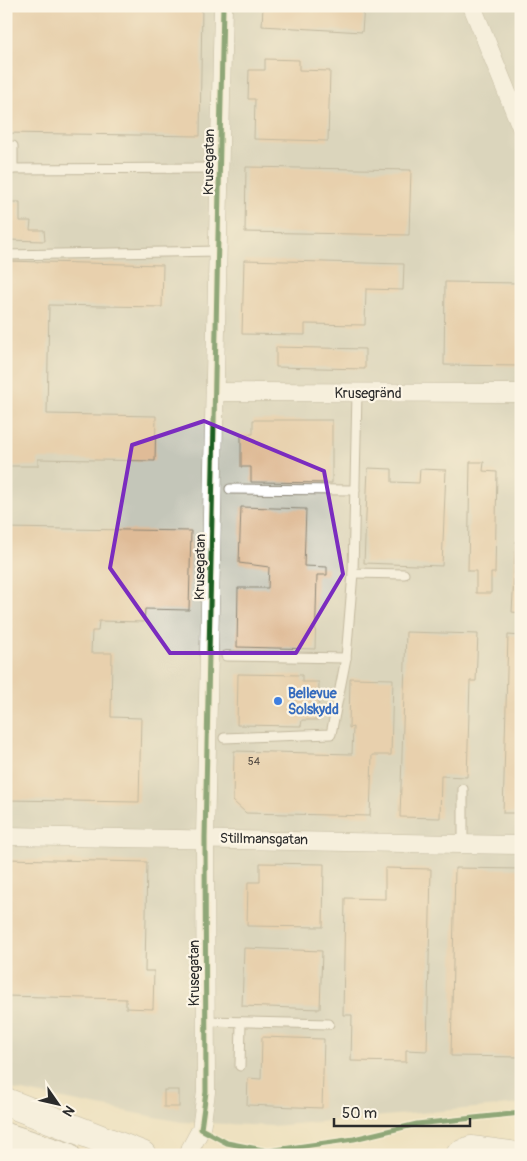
<svg xmlns="http://www.w3.org/2000/svg" width="527" height="1161" font-family="Pangolin,sans-serif">
	<style>
		.industrial { fill: #c4c6b9 }
		.building { fill: #dfbb97 }
		.lines { fill: none; stroke-linecap: round; stroke-linejoin: round }
		.service-casing { stroke: #8c8676; stroke-width: 11 }
		.minor-casing { stroke: #8c8676; stroke-width: 19 }
		.secondary-casing { stroke: #8c8676; stroke-width: 26 }
		.motorway-casing { stroke: #8c8676; stroke-width: 29 }
		.service { stroke: #fff; stroke-width: 9 }
		.minor { stroke: #fff; stroke-width: 18 }
		.secondary { stroke: #fff; stroke-width: 24 }
		.motorway { stroke: #fff; stroke-width: 28 }
		.cycleway-casing { stroke: #fcf5e5; stroke-width: 8 }
		.cycleway { stroke: #1b5e20; stroke-width: 5 }
		.marked { fill: none; stroke: #7b2cbf; stroke-width: 4; stroke-linejoin: round }
		.shop-dot { fill: #3f7fe0; stroke: #fcf5e5; stroke-width: 2 }
		.labels { text-anchor: middle; dominant-baseline: central; stroke-width: 4.5; stroke-linejoin: round; paint-order: stroke }
		.number-label { font-size: 11px; fill: #584f46 }
		.street-label { font-size: 14px; fill: #2b2b2b; stroke: #fcf5e5 }
		.shop-label { font-size: 14px; font-weight: bold; fill: #366cbe; stroke: #fcf5e5; text-anchor: start }
	</style>
	<rect width="100%" height="100%" fill="#fcf5e5"/>
	<filter id="ink" filterUnits="userSpaceOnUse"><feTurbulence type="fractalNoise" baseFrequency=".02" numOctaves="2"/><feDisplacementMap in="SourceGraphic" scale="10" xChannelSelector="R" yChannelSelector="G"/><feConvolveMatrix kernelMatrix="1 2 1 2 8 2 1 2 1" color-interpolation-filters="sRGB"/></filter>
	<filter id="wash" filterUnits="userSpaceOnUse"><feTurbulence type="fractalNoise" baseFrequency=".0096" numOctaves="4" result="noise"/><feDisplacementMap in="SourceGraphic" scale="20" xChannelSelector="R" yChannelSelector="G"/><feGaussianBlur stdDeviation="1.12" result="paint"/><feColorMatrix in="noise" values="0 0 0 0 0 0 0 0 0 0 0 0 0 0 0 0 0 1.4 0 .05"/><feComposite in="paint" operator="in"/></filter>
	<g filter="url(#wash)">
		<rect width="100%" height="100%" fill="#eee1c0"/>
		<polygon class="industrial" points="6,6 521,6 521,1104 272,1126 181,1122 6,1088"/>
		<g id="blocks">
			<g class="building">
				<polygon points="6,6 202,6 200,136 6,133"/>
				<polygon points="263,6 364,6 362,32 262,26"/>
				<polygon points="265,59 299,60 299,70 330,71 328,141 254,139 255,99 248,99 249,70 265,70"/>
				<polygon points="246,167 411,170 409,235 245,232"/>
				<polygon points="6,202 20,202 20,221 31,221 30,230 44,230 45,241 6,240"/>
				<polygon points="244,260 404,264 403,290 366,289 365,325 305,324 305,335 242,334"/>
				<polygon points="6,261 163,265 162,307 49,305 47,414 156,416 155,461 38,459 38,466 6,466"/>
				<polygon points="445,282 521,283 521,366 444,365"/>
				<polygon points="276,347 365,349 365,369 276,367"/>
				<polygon points="253,420 332,420 332,483 251,482 251,467 241,467 241,434 253,434"/>
				<polygon points="470,462 484,462 483,471 497,472 495,573 491,573 491,593 476,593 476,571 468,571"/>
				<polygon points="368,468 392,469 392,482 419,483 420,469 446,470 442,566 364,563"/>
				<polygon points="241,507 306,509 304,566 327,567 327,575 317,575 315,649 237,647 238,588 268,588 269,567 239,563"/>
				<polygon points="6,528 191,531 189,610 145,609 144,622 99,621 98,631 92,631 91,653 112,653 111,717 141,718 139,802 6,800 6,648 9,603 6,603"/>
				<polygon points="516,541 521,541 521,613 512,612"/>
				<polygon points="406,632 478,634 476,681 470,681 467,777 441,776 440,818 400,817"/>
				<polygon points="508,635 521,636 521,813 503,813"/>
				<polygon points="238,674 302,675 302,682 319,682 318,720 302,720 301,726 237,725"/>
				<polygon points="350,678 393,679 391,755 372,755 370,816 246,813 233,801 234,751 352,754 353,727 349,728"/>
				<polygon points="6,859 147,862 145,971 154,971 153,1009 126,1008 126,999 6,996"/>
				<polygon points="260,863 324,864 323,927 247,926 248,882 260,882"/>
				<polygon points="385,868 431,869 427,1051 406,1050 406,1062 351,1061 352,1015 343,1015 345,898 385,899"/>
				<polygon points="455,868 521,869 521,1057 451,1056"/>
				<polygon points="244,948 322,951 320,1009 242,1006"/>
				<polygon points="262,1037 324,1039 322,1108 247,1105 248,1078 261,1079"/>
				<rect x="164" y="1090" width="15" height="17"/>
			</g>
		</g>
	</g>
	<g filter="url(#ink)">
		<use href="#blocks" fill-opacity="0" stroke="#8c8676" stroke-width="1"/>
		<g class="lines">
			<defs>
				<g id="service">
					<polyline points="6,169 220,168"/>
					<polyline points="13,169 13,146"/>
					<polyline points="6,255 218,251"/>
					<polyline points="357,393 353,573 404,574"/>
					<polyline points="230,489 355,490"/>
					<polyline points="226,656 346,658 353,573"/>
					<polyline points="224,738 331,734 346,658"/>
					<polyline points="463,844 463,789"/>
					<polyline points="206,1021 329,1024"/>
					<polyline points="240,1066 241,1022"/>
				</g>
				<g id="minor">
					<polyline points="472,6 521,127"/>
					<polyline points="215,392 521,393"/>
					<polyline points="6,836 521,845"/>
					<polyline points="187,1155 201,1129 206,1092 205,838 223,6"/>
				</g>
				<polyline id="secondary" points="6,1135 68,1155"/>
				<g id="motorway">
					<polyline points="6,1102 142,1155"/>
					<polyline points="460,1155 471,1150 510,1155"/>
				</g>
			</defs>
			<use href="#service" class="service-casing"/>
			<use href="#minor" class="minor-casing"/>
			<use href="#secondary" class="secondary-casing"/>
			<use href="#motorway" class="motorway-casing"/>
			<use href="#service" class="service"/>
			<use href="#minor" class="minor"/>
			<use href="#secondary" class="secondary"/>
			<use href="#motorway" class="motorway"/>
			<defs>
				<polyline id="cycleway" points="223,6 205,838 206,1092 201,1129 227,1143 268,1151 354,1139 417,1124 521,1113"/>
			</defs>
			<use href="#cycleway" class="cycleway-casing"/>
			<use href="#cycleway" class="cycleway"/>
		</g>
	</g>
	<path d="M0 0H527V1161H0ZM204 421 324 471 343 574 296 653H170L110 568 132 445Z" fill="#eee1c0" fill-opacity=".55" fill-rule="evenodd"/>
	<path class="marked" d="M204 421 324 471 343 574 296 653H170L110 568 132 445Z"/>
	<circle class="shop-dot" cx="278" cy="701" r="5"/>
	<g class="labels">
		<g class="number-label">
			<text x="254" y="761">54</text>
		</g>
		<g class="street-label">
			<text transform="translate(209 162) rotate(-89)">Krusegatan</text>
			<text x="368" y="393">Krusegränd</text>
			<text transform="translate(200 567) rotate(-89)">Krusegatan</text>
			<text transform="translate(264 839) rotate(1)">Stillmansgatan</text>
			<text transform="translate(194 973) rotate(-90)">Krusegatan</text>
		</g>
		<g class="shop-label">
			<text x="288" y="693">Bellevue<tspan x="288" dy="16">Solskydd</tspan></text>
		</g>
	</g>
	<rect width="527" height="1161" fill="none" stroke="#fcf5e5" stroke-width="25"/>
	<g transform="translate(58 1104) rotate(124)" stroke="#fcf5e5" stroke-width="4" paint-order="stroke">
	<path d="M0-4L9 19L0 12L-9 19Z" fill="#2b2b2b"/>
	<text y="-8" font-size="14" font-weight="bold" text-anchor="middle" fill="#2b2b2b">N</text>
	</g>
	<path d="M334 1118v8h136v-8" fill="none" stroke="#2b2b2b" stroke-width="2.5"/>
	<text x="342" y="1118" font-size="15" fill="#2b2b2b" stroke="#fcf5e5" stroke-width="4" paint-order="stroke">50 m</text>
</svg>
